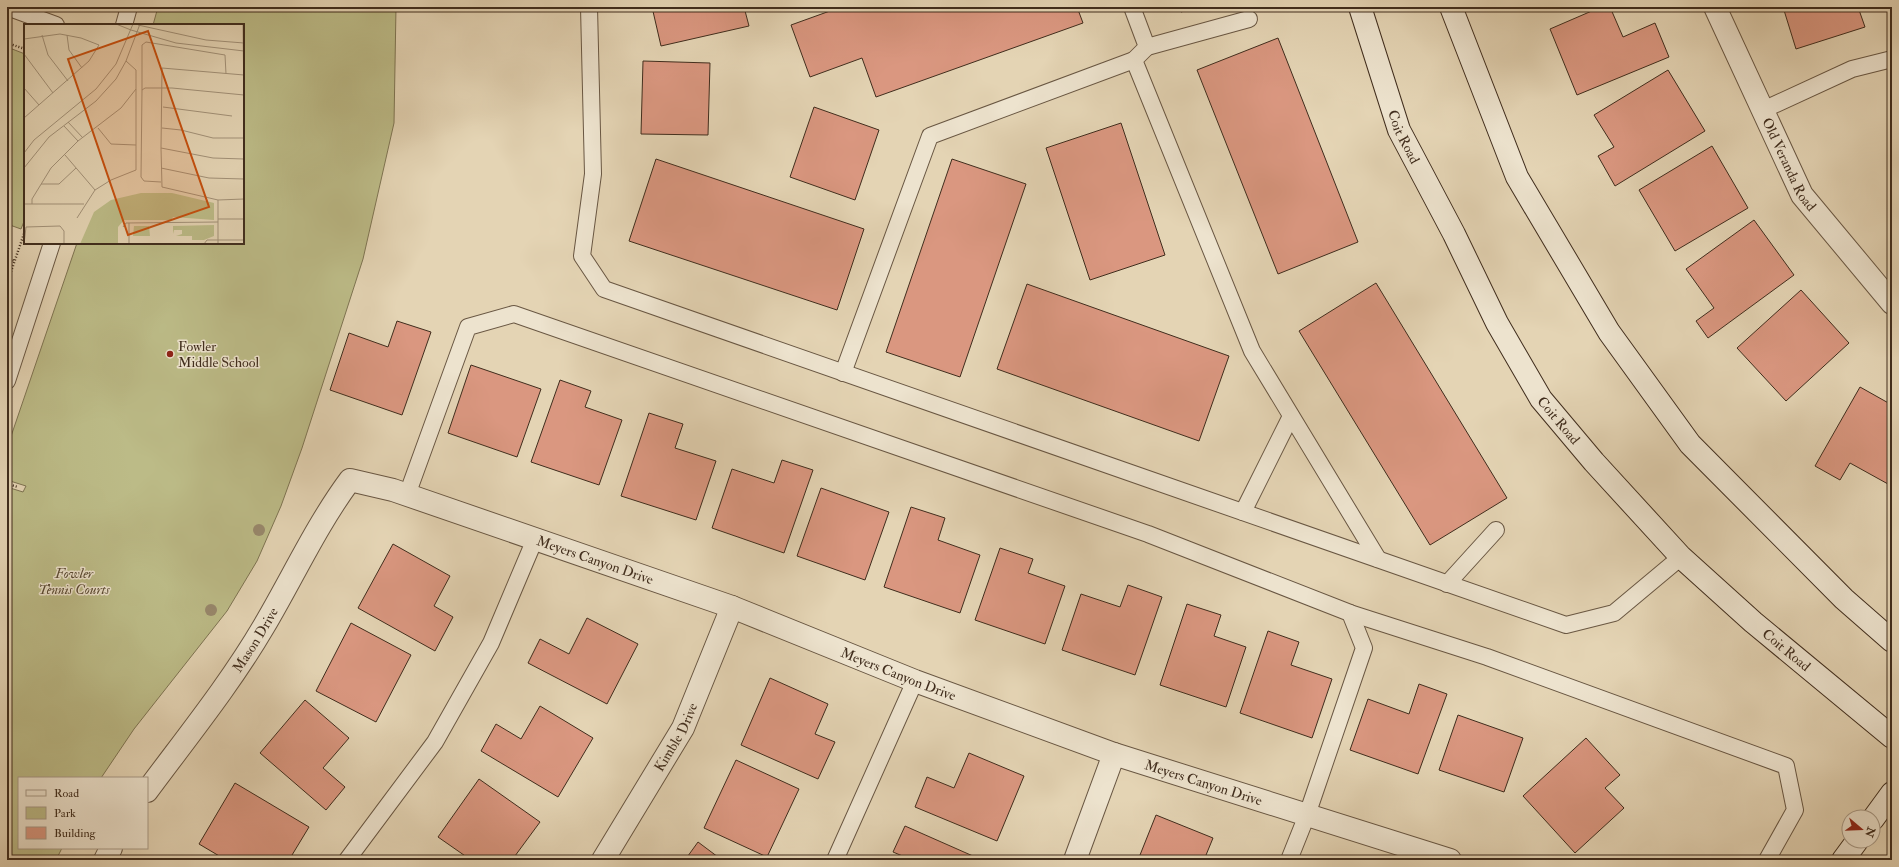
<svg xmlns="http://www.w3.org/2000/svg" width="1899" height="867" font-family="'IM FELL Double Pica',serif">
	<style>
		.green { fill: #bcbb87; stroke: #7e7452 }
		.building { fill: #da9780; stroke: #402d1d }
		.lines { fill: none; stroke-linecap: round; stroke-linejoin: round }
		.service-casing { stroke: #695743; stroke-width: 18 }
		.minor-casing { stroke: #695743; stroke-width: 24 }
		.secondary-casing { stroke: #402d1d; stroke-width: 24 }
		.path { stroke: #402d1d; stroke-width: 2.5; stroke-dasharray: 1 2; stroke-linecap: butt }
		.service { stroke: #ede3ce; stroke-width: 16 }
		.minor { stroke: #ede3ce; stroke-width: 22 }
		.secondary { stroke: #ede3ce; stroke-width: 22 }
		.tree { fill: #98886c }
		.poi-dot { fill: #8f2418; stroke: #ede3ce; stroke-width: 1.5 }
		.labels { text-anchor: middle; dominant-baseline: central; stroke-width: 3; stroke-linejoin: round; paint-order: stroke }
		.street-label { font-size: 14px; fill: #402d1d; stroke: #ede3ce }
		.poi-label { font-size: 14px; fill: #402d1d; stroke: #ede3ce; text-anchor: start }
		.park-label { font-size: 14px; font-style: italic; fill: #594932; stroke: #ede3ce }
		.inset-road { fill: none; stroke: #a29178; stroke-width: 1 }
		.view { fill: #c6500f; fill-opacity: 0.15; stroke: #c6500f; stroke-width: 2 }
		.inset-edge { fill: none; stroke: #402d1d; stroke-width: 2 }
	</style>
	<rect width="100%" height="100%" fill="#e4d4b4"/>
	<filter id="stains"><feTurbulence type="fractalNoise" baseFrequency=".005" numOctaves="4"/><feColorMatrix values="0 0 0 0 .2 0 0 0 0 .09 0 0 0 0 .02 0 0 0 .5 -.17"/></filter>
	<radialGradient id="worn" r=".72"><stop offset=".6" stop-color="#630" stop-opacity="0"/><stop offset="1" stop-color="#630" stop-opacity=".3"/></radialGradient>
	<g class="green">
		<polygon points="158,7 396,7 394,123 363,259 302,448 281,506 257,561 227,611 134,729 101,778 19,778 19,848 62,848 56,860 7,860 7,487 23,492 26,486 7,480 9,463 7,462 7,448 77,243 243,243 243,25 153,25"/>
		<polygon points="7,47 25,54 25,219 21,229 7,224"/>
	</g>
	<g class="building">
		<polygon points="652,7 744,7 749,26 661,46"/>
		<polygon points="841,7 1077,7 1083,23 876,97 862,58 810,77 791,25"/>
		<polygon points="1179,7 1198,7 1181,12"/>
		<polygon points="1601,7 1610,7 1623,37 1655,23 1669,57 1577,95 1550,29"/>
		<polygon points="1783,7 1858,7 1865,27 1796,49"/>
		<polygon points="1278,38 1358,242 1278,274 1197,70"/>
		<polygon points="643,61 710,63 708,135 641,134"/>
		<polygon points="1668,70 1705,131 1615,186 1598,156 1614,147 1594,115"/>
		<polygon points="814,107 879,130 855,200 790,177"/>
		<polygon points="1121,123 1165,255 1090,280 1046,148"/>
		<polygon points="1712,146 1748,208 1675,251 1639,190"/>
		<polygon points="656,159 864,229 837,310 629,241"/>
		<polygon points="952,159 1026,184 960,377 886,352"/>
		<polygon points="1754,220 1794,275 1708,338 1696,321 1714,308 1686,269"/>
		<polygon points="1376,283 1507,498 1430,545 1299,331"/>
		<polygon points="1027,284 1229,356 1199,441 997,369"/>
		<polygon points="1801,290 1849,343 1786,401 1737,348"/>
		<polygon points="397,321 431,332 402,415 330,390 349,333 388,347"/>
		<polygon points="471,365 541,389 517,457 448,433"/>
		<polygon points="560,380 591,391 585,407 622,420 599,485 531,462"/>
		<polygon points="1860,387 1892,405 1892,476 1888,484 1850,463 1840,480 1815,466"/>
		<polygon points="649,413 683,424 675,448 716,461 696,520 621,496"/>
		<polygon points="782,460 813,470 784,553 712,528 732,469 774,483"/>
		<polygon points="821,488 889,512 865,580 797,556"/>
		<polygon points="911,507 945,518 938,540 980,555 960,613 884,587"/>
		<polygon points="393,544 450,576 434,606 453,617 435,651 358,608"/>
		<polygon points="1000,548 1033,559 1028,573 1065,586 1045,644 975,620"/>
		<polygon points="1128,585 1162,597 1135,675 1062,650 1081,594 1120,607"/>
		<polygon points="1187,604 1221,615 1214,636 1246,647 1226,707 1160,685"/>
		<polygon points="587,618 638,644 607,704 528,663 540,639 569,654"/>
		<polygon points="351,623 411,655 376,722 316,691"/>
		<polygon points="1268,631 1299,642 1291,665 1332,679 1312,738 1240,713"/>
		<polygon points="770,678 828,704 815,734 835,742 818,779 741,745"/>
		<polygon points="1419,684 1447,694 1418,774 1350,750 1368,699 1409,714"/>
		<polygon points="305,700 349,738 323,768 345,787 326,810 260,753"/>
		<polygon points="540,706 593,738 558,797 481,751 496,724 521,739"/>
		<polygon points="1458,715 1523,738 1504,792 1439,770"/>
		<polygon points="1586,738 1620,775 1605,788 1624,808 1575,853 1523,796"/>
		<polygon points="969,753 1024,776 997,841 915,807 927,777 954,788"/>
		<polygon points="736,760 799,789 767,857 704,828"/>
		<polygon points="479,779 540,822 512,860 471,860 438,837"/>
		<polygon points="235,783 309,827 289,860 226,860 199,844"/>
		<polygon points="1156,815 1213,838 1204,860 1138,860"/>
		<polygon points="905,826 982,860 912,860 893,852"/>
		<polygon points="698,842 722,860 685,860"/>
	</g>
	<g class="lines">
		<defs>
			<g id="service">
				<polyline points="7,7 56,25"/>
				<polyline points="589,7 593,174 582,256 604,289 1566,625 1614,613 1681,557"/>
				<polyline points="1132,7 1147,47 1134,60 1252,351 1378,559"/>
				<polyline points="124,25 129,7"/>
				<polyline points="1147,47 1249,19"/>
				<polyline points="1763,110 1852,69 1892,59"/>
				<polyline points="843,373 930,136 1134,60"/>
				<polyline points="7,381 52,243"/>
				<polyline points="407,495 468,327 514,314 1148,534 1350,613 1364,648 1307,815 1289,860"/>
				<polyline points="1243,512 1291,416"/>
				<polyline points="1447,584 1496,530"/>
				<polyline points="1350,613 1487,657 1786,766 1795,810 1767,860"/>
				<polyline points="347,860 435,742 491,643 535,539"/>
				<polyline points="835,860 915,681"/>
			</g>
			<g id="minor">
				<path id="s1" d="M1715 7 1802 195 1892 303"/>
				<path id="s2" d="M147 791C187 737 230 684 264 626 293 577 316 526 350 480L393 490 732 607 915 681 1114 754 1450 860"/>
				<polyline points="105,860 111,848"/>
				<path id="s3" d="M603 860 683 728 732 607"/>
				<polyline points="1075,860 1114,754"/>
			</g>
			<g id="secondary">
				<path id="s4" d="M1360 7 1399 130 1454 234 1497 323 1541 399 1594 462 1681 557 1753 622 1892 737"/>
				<polyline points="1451,7 1517,177 1609,332 1690,444 1844,599 1892,641"/>
				<polyline points="1873,819 1892,793"/>
				<polyline points="1843,860 1857,841"/>
			</g>
		</defs>
		<use href="#service" class="service-casing"/>
		<use href="#minor" class="minor-casing"/>
		<use href="#secondary" class="secondary-casing"/>
		<g class="path">
			<polyline points="7,43 25,49"/>
			<polyline points="7,258 15,261"/>
			<polyline points="7,283 25,231"/>
			<polyline points="7,484 18,487"/>
		</g>
		<use href="#service" class="service"/>
		<use href="#minor" class="minor"/>
		<use href="#secondary" class="secondary"/>
	</g>
	<g class="tree">
		<circle cx="259" cy="530" r="6"/>
		<circle cx="211" cy="610" r="6"/>
	</g>
	<circle class="poi-dot" cx="170" cy="354" r="4"/>
	<g class="labels">
		<g class="street-label">
			<text stroke="none"><textPath href="#s4" startOffset="137">Coit Road</textPath></text>
			<text stroke="none"><textPath href="#s1" startOffset="174">Old Veranda Road</textPath></text>
			<text stroke="none"><textPath href="#s4" startOffset="461">Coit Road</textPath></text>
			<text stroke="none"><textPath href="#s2" startOffset="630">Meyers Canyon Drive</textPath></text>
			<text stroke="none"><textPath href="#s2" startOffset="186">Mason Drive</textPath></text>
			<text stroke="none"><textPath href="#s4" startOffset="785">Coit Road</textPath></text>
			<text stroke="none"><textPath href="#s2" startOffset="954">Meyers Canyon Drive</textPath></text>
			<text stroke="none"><textPath href="#s3" startOffset="143">Kimble Drive</textPath></text>
			<text stroke="none"><textPath href="#s2" startOffset="1278">Meyers Canyon Drive</textPath></text>
		</g>
		<g class="poi-label">
			<text x="178" y="346">Fowler<tspan x="178" dy="16">Middle School</tspan></text>
		</g>
		<g class="park-label">
			<text x="74" y="573">Fowler<tspan x="74" dy="16">Tennis Courts</tspan></text>
		</g>
	</g>
	<g transform="translate(24 24)">
		<rect width="220" height="220" fill="#e4d4b4"/>
		<path d="M117 169H148L190 179V196L149 193 147 196H100L94 203V220H56L70 188 87 176ZM190 201V212L180 216H168V212H152L158 210V206H150L149 210V202ZM110 202H125L126 212H109Z" fill="#bcbb87"/>
		<path class="inset-road" d="M92 0 107 6M219 0 220 85M114 1 182 16 220 19M107 6 152 19 220 27M18 11 24 31 44 57M43 11 45 26 58 44M0 15 36 10 57 14 75 21 65 37 0 94M0 30 29 69M220 51 138 44 137 124 138 163 194 176 220 175M0 64 15 81M118 66V21L122 18 201 31 202 50M139 83 208 92M44 98 59 114M40 102 54 117M74 104 87 120 112 121M138 104 157 106 189 114H220M137 124 189 134 220 135M0 129 10 116 72 65 92 40 109 0M41 131 71 166M0 144 25 113 72 77 92 55 102 37 116 0M137 144 185 154 220 155M137 158 120 157 117 153 118 66 121 64H148L220 71M17 160H35L52 144M0 180H60M8 180V175L27 144 54 117 97 84 112 65M53 194 71 166 87 156 112 146V46L102 37M194 195H220M99 203 102 199 194 198M0 220 2 203 36 202 40 207V220M105 220V199M180 220 183 216H220M194 220V176"/>
		<path class="view" d="M124 7 185 183 104 211 44 35Z"/>
		<rect width="220" height="220" class="inset-edge"/>
	</g>
	<rect width="1899" height="867" fill="none" stroke="#e4d4b4" stroke-width="24"/>
	<rect x="8" y="8" width="1883" height="851" fill="none" stroke="#402d1d" stroke-width="2"/>
	<rect x="12" y="12" width="1875" height="843" fill="none" stroke="#402d1d"/>
	<rect x="18" y="777" width="130" height="72" fill="#ede3ce" stroke="#a89a87"/>
	<rect x="26" y="790" width="20" height="6" fill="#ede3ce" stroke="#a89a87"/>
	<text x="54" y="797" font-size="12" fill="#402d1d">Road</text>
	<rect x="26" y="807" width="20" height="12" fill="#bcbb87" stroke="#a89a87"/>
	<text x="54" y="817" font-size="12" fill="#402d1d">Park</text>
	<rect x="26" y="827" width="20" height="12" fill="#da9780" stroke="#a89a87"/>
	<text x="54" y="837" font-size="12" fill="#402d1d">Building</text>
	<g transform="translate(1861 829) rotate(109)"><circle r="19" fill="#ede3ce" stroke="#a89a87"/>
	<path d="M0-3L7 15L0 10L-7 15Z" fill="#8f2418"/>
	<text y="-6" font-size="11" font-weight="bold" text-anchor="middle" fill="#402d1d">N</text>
	</g>
	<rect width="100%" height="100%" filter="url(#stains)"/>
	<rect width="100%" height="100%" fill="url(#worn)"/>
</svg>
